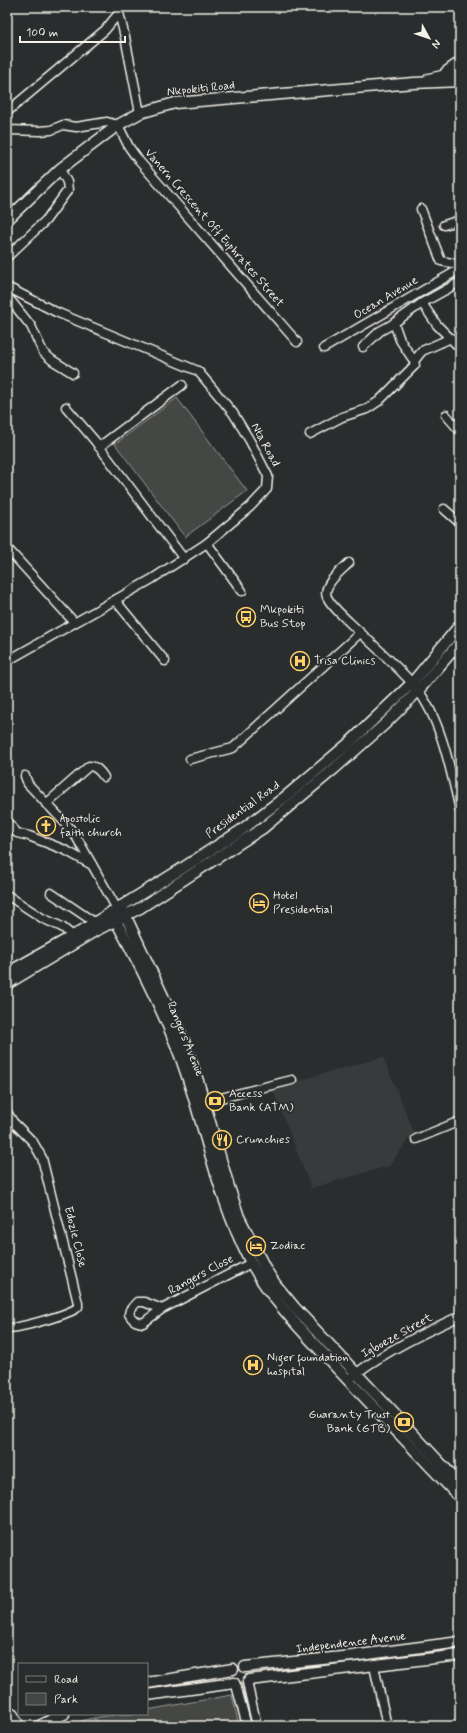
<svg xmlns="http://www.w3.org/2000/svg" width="467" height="1733" font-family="Mynerve,sans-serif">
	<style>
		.built { fill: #373a3a }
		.green { fill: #444645; stroke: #9c9c96 }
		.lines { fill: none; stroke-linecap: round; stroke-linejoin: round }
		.minor-casing { stroke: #f4f1e8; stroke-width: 11 }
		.major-casing { stroke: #f4f1e8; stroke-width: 13 }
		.minor { stroke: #2a2d2e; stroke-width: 8 }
		.major { stroke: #2a2d2e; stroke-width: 10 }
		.labels { text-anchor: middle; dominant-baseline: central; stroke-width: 3.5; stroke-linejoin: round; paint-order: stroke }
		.street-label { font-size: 12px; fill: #f4f1e8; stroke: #2a2d2e }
		.poi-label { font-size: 12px; fill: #f4f1e8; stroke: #2a2d2e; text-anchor: start }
	</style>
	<rect width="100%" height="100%" fill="#2a2d2e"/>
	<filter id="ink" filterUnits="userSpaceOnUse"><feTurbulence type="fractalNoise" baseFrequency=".025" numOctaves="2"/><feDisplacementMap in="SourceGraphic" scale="8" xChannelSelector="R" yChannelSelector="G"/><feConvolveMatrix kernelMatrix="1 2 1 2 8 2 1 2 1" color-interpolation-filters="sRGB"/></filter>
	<g filter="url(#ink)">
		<polygon class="built" points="383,1057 414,1132 389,1166 311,1188 272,1088"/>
		<g class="green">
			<polygon points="177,398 247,491 185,537 115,444"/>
			<path d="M232 1695 239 1726H68C92 1715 121 1714 147 1714V1710Z"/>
		</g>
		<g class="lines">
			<defs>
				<g id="minor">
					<polyline points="119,13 125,37 140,113"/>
					<polyline points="7,112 105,30 119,13 120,7"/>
					<polyline points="7,130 40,131 51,130 63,125 76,127 107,122 118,125 129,147 139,161 297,342"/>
					<polyline points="421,209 441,261 452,263 460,267"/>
					<polyline points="444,225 460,220"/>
					<polyline points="7,257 46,220 68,190 67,182 60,169"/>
					<polyline points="7,287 56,312 198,371 233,413 250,441 268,476 267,489 250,507 207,543 152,579 7,661"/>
					<polyline points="7,296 31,326 43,352 52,360 73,373"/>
					<polyline points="422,303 437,325 459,347"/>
					<polyline points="363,347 380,331 391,325 422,303 460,282"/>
					<polyline points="324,348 460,269"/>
					<polyline points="414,361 422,351 451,338"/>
					<polyline points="66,407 95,441 184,559"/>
					<polyline points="446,415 460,431"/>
					<polyline points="310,434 342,417 367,409 379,401 415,365 414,361 400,340 394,323"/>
					<polyline points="99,447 182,385"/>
					<polyline points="444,509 460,523"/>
					<polyline points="207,543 242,591"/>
					<polyline points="7,548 74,622"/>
					<path d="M349 563C341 571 322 585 327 597 331 606 342 615 349 622 370 642 393 662 412 683 441 715 450 769 460 810"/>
					<polyline points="115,600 165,661"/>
					<polyline points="190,759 233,748 360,633"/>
					<polyline points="25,776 28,784 69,827 77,838 117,909"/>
					<path d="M46 804 89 766C96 766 100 771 104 777"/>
					<polyline points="7,822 17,833 29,836 65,850 92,865"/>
					<polyline points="51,893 94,922"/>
					<polyline points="7,895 42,918 62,927 73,936"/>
					<polyline points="205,1102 292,1080"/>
					<path d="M7 1112 13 1122 33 1142 42 1158 78 1303V1307C71 1314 17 1329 7 1328"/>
					<polyline points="416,1139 460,1121"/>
					<path d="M162 1309 144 1302H137L130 1310 129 1314C133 1321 136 1322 143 1323L162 1309 251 1263"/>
					<path d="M348 1380C377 1355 425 1332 460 1316"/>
					<polyline points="374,1666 387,1726"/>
					<polyline points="247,1682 257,1726"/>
					<polyline points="236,1685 247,1726"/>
				</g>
				<g id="major">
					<polyline points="446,72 460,62"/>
					<polyline points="429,79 460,72"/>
					<polyline points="7,220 60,169 118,125 140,113 175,103 414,83 460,81"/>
					<polyline points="121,906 184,1041 198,1081 229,1187 239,1217 266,1270 276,1285 295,1308 460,1484"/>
					<path d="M111 912C138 961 169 1020 186 1073 207 1136 219 1201 250 1261 271 1300 303 1332 333 1364 375 1409 418 1453 460 1498"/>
					<polyline points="7,973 73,936 178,871 240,831 285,797 349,743 412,683 460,625"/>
					<polyline points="7,984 95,931 140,908 263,828 334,769 385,724 418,691 460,642"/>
					<polyline points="245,1667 352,1656 460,1642"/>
					<polyline points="249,1680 460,1655"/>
					<polyline points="147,1683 233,1669"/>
					<polyline points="147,1695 234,1683"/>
					<polyline points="7,1711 13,1715 19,1726"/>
					<polyline points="39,1726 64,1714"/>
				</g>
			</defs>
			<use href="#minor" class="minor-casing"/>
			<use href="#major" class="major-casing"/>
			<use href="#minor" class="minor"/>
			<use href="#major" class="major"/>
		</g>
	</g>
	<defs>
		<symbol id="bus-ring" viewBox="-11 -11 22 22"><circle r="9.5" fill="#2a2d2e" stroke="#ffd166" stroke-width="1.5"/><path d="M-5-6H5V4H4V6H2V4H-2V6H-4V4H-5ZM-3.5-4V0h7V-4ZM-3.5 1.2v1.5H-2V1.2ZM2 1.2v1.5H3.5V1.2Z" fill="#ffd166"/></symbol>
		<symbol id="hospital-ring" viewBox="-11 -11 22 22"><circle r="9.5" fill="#2a2d2e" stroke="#ffd166" stroke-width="1.5"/><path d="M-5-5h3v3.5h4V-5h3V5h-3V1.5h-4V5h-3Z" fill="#ffd166"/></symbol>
		<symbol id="church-ring" viewBox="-11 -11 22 22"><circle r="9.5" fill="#2a2d2e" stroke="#ffd166" stroke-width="1.5"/><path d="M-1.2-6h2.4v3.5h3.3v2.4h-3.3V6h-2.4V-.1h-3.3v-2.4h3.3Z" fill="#ffd166"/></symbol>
		<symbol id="hotel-ring" viewBox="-11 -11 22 22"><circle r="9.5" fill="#2a2d2e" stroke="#ffd166" stroke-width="1.5"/><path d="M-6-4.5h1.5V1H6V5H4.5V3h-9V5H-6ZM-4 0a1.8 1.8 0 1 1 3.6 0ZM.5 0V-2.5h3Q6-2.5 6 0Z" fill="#ffd166"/></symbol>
		<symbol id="bank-ring" viewBox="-11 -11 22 22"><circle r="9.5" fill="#2a2d2e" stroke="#ffd166" stroke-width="1.5"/><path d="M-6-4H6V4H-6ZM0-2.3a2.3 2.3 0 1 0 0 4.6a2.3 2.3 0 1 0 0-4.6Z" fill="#ffd166"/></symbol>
		<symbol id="restaurant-ring" viewBox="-11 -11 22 22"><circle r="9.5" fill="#2a2d2e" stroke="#ffd166" stroke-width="1.5"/><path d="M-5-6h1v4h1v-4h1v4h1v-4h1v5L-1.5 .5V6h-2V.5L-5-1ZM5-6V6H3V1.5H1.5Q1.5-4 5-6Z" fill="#ffd166"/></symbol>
	</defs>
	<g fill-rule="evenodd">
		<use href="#bus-ring" x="235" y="606" width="22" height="22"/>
		<use href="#hospital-ring" x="289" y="650" width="22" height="22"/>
		<use href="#church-ring" x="35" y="815" width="22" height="22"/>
		<use href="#hotel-ring" x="248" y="892" width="22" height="22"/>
		<use href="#bank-ring" x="204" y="1090" width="22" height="22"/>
		<use href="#restaurant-ring" x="211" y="1129" width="22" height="22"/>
		<use href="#hotel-ring" x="245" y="1235" width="22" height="22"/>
		<use href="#hospital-ring" x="242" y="1354" width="22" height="22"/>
		<use href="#bank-ring" x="393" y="1411" width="22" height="22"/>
	</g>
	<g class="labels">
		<g class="street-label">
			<text transform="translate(201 89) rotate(-6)">Nkpokiti Road</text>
			<text transform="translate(214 228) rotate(49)">Vanern Crescent Off Euphrates Street</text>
			<text transform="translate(386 298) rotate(-31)">Ocean Avenue</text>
			<text transform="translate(265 445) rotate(62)">Nta Road</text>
			<text transform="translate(243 810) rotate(-36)">Presidential Road</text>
			<text transform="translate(185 1039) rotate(68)">Rangers Avenue</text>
			<text transform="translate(75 1237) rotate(76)">Edozie Close</text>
			<text transform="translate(201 1275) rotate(-28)">Rangers Close</text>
			<text transform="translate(397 1336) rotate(-29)">Igboeze Street</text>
			<text transform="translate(351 1643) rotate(-7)">Independence Avenue</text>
		</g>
		<g class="poi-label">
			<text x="260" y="610">Mkpokiti<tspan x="260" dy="14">Bus Stop</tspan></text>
			<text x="314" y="661">Trisa Clinics</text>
			<text x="60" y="819">Apostolic<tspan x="60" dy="14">faith church</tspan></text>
			<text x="273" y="896">Hotel<tspan x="273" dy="14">Presidential</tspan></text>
			<text x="229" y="1094">Access<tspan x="229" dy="14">Bank (ATM)</tspan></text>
			<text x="236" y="1140">Crunchies</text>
			<text x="270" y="1246">Zodiac</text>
			<text x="267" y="1358">Niger foundation<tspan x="267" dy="14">hospital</tspan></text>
			<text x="390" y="1415" text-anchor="end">Guaranty Trust<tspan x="390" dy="14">Bank (GTB)</tspan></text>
		</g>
	</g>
	<rect width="467" height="1733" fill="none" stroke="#2a2d2e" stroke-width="24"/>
	<rect x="12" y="12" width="443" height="1709" fill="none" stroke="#f4f1e8" stroke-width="1.5" filter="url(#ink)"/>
	<rect x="18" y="1663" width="130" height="52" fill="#2a2d2e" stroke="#7b7b78"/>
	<rect x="26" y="1676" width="20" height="6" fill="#2a2d2e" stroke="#7b7b78"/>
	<text x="54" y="1683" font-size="12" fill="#f4f1e8">Road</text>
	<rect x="26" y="1693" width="20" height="12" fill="#444645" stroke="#7b7b78"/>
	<text x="54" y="1703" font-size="12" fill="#f4f1e8">Park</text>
	<g transform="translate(429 38) rotate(130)" stroke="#2a2d2e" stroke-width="3" paint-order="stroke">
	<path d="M0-3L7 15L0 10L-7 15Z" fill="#f4f1e8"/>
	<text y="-6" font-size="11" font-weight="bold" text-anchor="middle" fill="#f4f1e8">N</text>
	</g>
	<path d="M20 36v6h105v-6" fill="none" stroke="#f4f1e8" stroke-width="2"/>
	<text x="26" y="36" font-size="12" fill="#f4f1e8" stroke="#2a2d2e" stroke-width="3" paint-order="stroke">100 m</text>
</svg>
